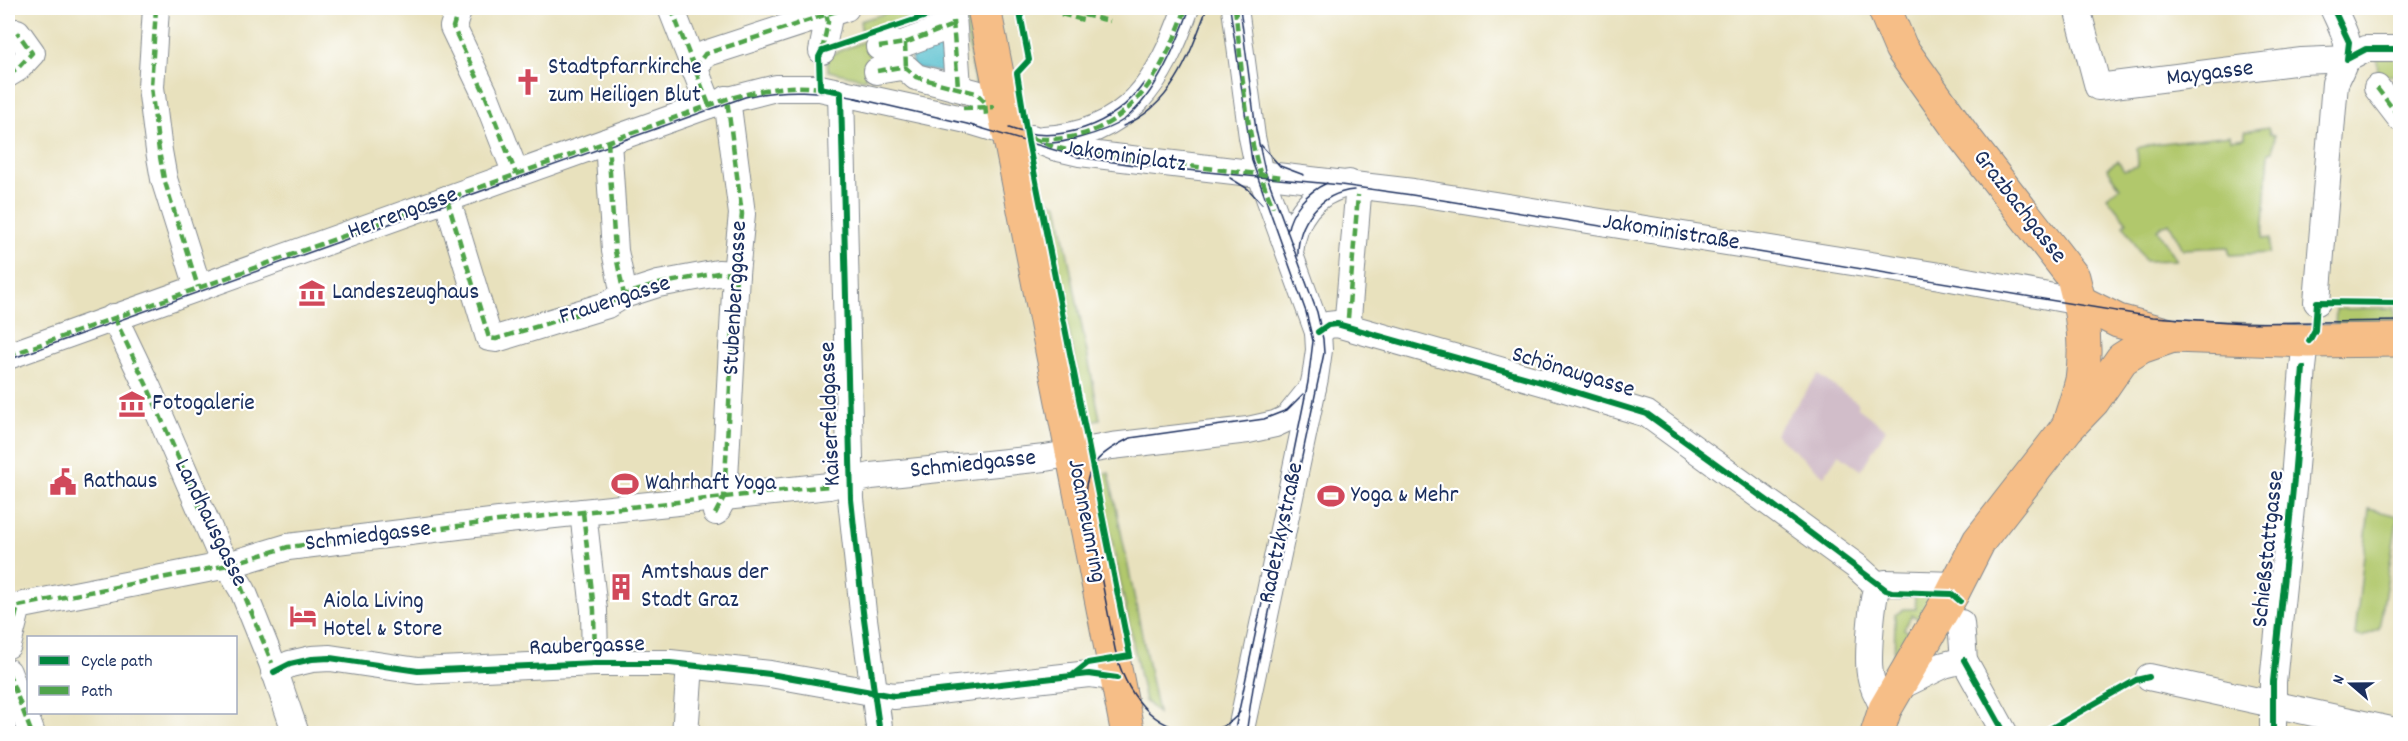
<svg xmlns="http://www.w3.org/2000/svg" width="2408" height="741" font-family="Dekko,sans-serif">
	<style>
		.industrial { fill: #d1bdc9 }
		.green { fill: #b1c86c; stroke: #667c65; stroke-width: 1.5 }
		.water { fill: #52becd; stroke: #367696; stroke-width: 1.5 }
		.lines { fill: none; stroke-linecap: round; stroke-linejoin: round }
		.minor-casing { stroke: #82888e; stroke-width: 28 }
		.major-casing { stroke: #82888e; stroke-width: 35 }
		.minor { stroke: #fff; stroke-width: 26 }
		.major { stroke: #f6be87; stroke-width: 33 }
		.tram { stroke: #1b2f5e; stroke-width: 1.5 }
		.quiet { stroke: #4fa44a; stroke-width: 4.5; stroke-dasharray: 9 4.5; stroke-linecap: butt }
		.cycleway-casing { stroke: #fff; stroke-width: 10 }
		.cycleway { stroke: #00873e; stroke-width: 6 }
		.labels { text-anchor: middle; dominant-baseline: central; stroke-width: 4.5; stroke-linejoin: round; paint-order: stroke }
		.poi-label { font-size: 24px; fill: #1b2f5e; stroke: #fff; text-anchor: start }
		.street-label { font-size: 24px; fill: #1b2f5e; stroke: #fff }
	</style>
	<rect width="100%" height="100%" fill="#fff"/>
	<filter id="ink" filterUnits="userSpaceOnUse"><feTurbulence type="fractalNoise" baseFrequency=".0167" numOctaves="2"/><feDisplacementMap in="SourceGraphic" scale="12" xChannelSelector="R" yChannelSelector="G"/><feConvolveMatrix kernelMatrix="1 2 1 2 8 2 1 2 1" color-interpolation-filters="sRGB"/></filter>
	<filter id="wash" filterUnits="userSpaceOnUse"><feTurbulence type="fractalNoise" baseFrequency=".008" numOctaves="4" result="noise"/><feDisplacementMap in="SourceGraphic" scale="24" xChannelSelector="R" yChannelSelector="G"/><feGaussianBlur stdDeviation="1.35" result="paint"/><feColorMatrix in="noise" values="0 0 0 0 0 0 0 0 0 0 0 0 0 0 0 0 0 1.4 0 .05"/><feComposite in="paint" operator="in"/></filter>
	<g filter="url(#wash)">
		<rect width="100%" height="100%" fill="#e8e1bd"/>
		<polygon class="industrial" points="1818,375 1858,403 1858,408 1886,429 1861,470 1839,454 1824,476 1775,434"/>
		<g class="green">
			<polygon points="902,8 936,8 936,10 862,34 860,21"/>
			<polygon points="963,8 973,8 990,86 975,84"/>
			<polygon points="867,40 875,50 875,67 864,79 828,71 827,56"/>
			<polygon points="2400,55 2400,75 2378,76 2377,57"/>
			<polygon points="2268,127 2270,134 2274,135 2273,151 2269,152 2263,238 2270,239 2269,253 2230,255 2228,247 2183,249 2169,223 2157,229 2176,260 2145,261 2124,225 2127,222 2107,197 2120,187 2107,168 2118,161 2124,170 2138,166 2137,148 2154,144 2230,135 2231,140 2245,138 2245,131"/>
			<polygon points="1042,198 1058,205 1100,419 1087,422"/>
			<polygon points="2395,308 2394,328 2335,327 2336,309"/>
			<polygon points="1109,473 1158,713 1145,701 1098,474"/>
			<polygon points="2369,509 2398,516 2379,629 2362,637 2355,635"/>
			<polygon points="1914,594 1934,595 1924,622 1912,615 1904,629 1916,637 1894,671 1895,615 1904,609 1916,609"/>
		</g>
		<polygon class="water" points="942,34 950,74 912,67 911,49"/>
	</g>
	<g filter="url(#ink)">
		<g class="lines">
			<defs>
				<g id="minor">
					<polyline points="156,8 151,87 159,151 164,179 198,287"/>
					<polyline points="459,8 453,27 484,92 516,174"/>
					<polyline points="671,8 709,105"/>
					<polyline points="1235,8 1252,137 1259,170 1318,332 1319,350 1315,378 1240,734"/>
					<polyline points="2077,8 2098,87 2302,61 2347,59 2366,49 2400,49"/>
					<polyline points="953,15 958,87"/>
					<polyline points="879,47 905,43 953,25"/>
					<polyline points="822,51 828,22 825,8"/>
					<polyline points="694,69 705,54 846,8"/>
					<polyline points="877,71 901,67 906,68 916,77 976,93 985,102 986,115"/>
					<polyline points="8,74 18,68 32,53 17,32"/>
					<polyline points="2377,88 2400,118"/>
					<polyline points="841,92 851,499 863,612 880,734"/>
					<polyline points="1032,138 1054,147 1080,153 1413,192 1940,276 2080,302"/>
					<path d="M1043 139C1129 135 1160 81 1186 8"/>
					<polyline points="608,141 615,251 624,295"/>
					<polyline points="447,199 489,338 496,339 607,305 624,295 658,284 718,273 736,274"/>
					<path d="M1290 253C1294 215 1312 193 1349 183"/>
					<path d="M2317 302 2335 83C2354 46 2349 43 2333 8"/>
					<polyline points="114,317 148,388 218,549 243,591 272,663 296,734"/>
					<polyline points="1348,318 1358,195"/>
					<polyline points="1318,332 1328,325 1337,324 1552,385 1647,414 1856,566 1877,585"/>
					<polyline points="8,356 709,105 776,88 820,88 967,120 1010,133"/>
					<polyline points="583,512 594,610 595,663"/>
					<polyline points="716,512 724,497 736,274 742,214 727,99"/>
					<path d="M1877 585C1872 602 1867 656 1870 674 1872 687 1878 698 1885 709"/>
					<polyline points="1877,585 1885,583 1957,585"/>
					<polyline points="1961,623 1964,660 2005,734"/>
					<polyline points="8,645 18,606 228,565 288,547 507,520 829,486 871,476 1045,458 1112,446 1248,430 1275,424 1288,418 1313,387"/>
					<polyline points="8,672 32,734"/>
					<polyline points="274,672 290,664 312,659 330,658 418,671 595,663 670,663 770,674 894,696 1089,674 1117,678"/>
					<polyline points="2149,677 2400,732"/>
					<polyline points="1899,687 1944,665 1964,660"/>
					<polyline points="685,734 690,665"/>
					<polyline points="2273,734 2273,682 2294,479 2303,368 2305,351 2309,341"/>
				</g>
				<g id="major">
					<polyline points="984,8 1128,734"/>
					<path d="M1884 8 1901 48 1965 138 2073 277C2082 309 2087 346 2082 380 2079 393 2074 407 2070 420"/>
					<polyline points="2080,302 2118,321 2173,336 2309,341 2400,340"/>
					<polyline points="1877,734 1885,709 1952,594 1979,541 2067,428 2093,401 2122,359 2141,347 2173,336"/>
				</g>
			</defs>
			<use href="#minor" class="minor-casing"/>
			<use href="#major" class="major-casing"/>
			<use href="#minor" class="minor"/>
			<use href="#major" class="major"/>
			<g class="tram">
				<polyline points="1230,8 1252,161 1306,312 1313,341 1308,382 1287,485 1234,734"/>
				<polyline points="1240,8 1256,130 1265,171 1317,312 1323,339 1324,353 1253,688 1246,734"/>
				<polyline points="855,98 967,124 1078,157 1135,165 1341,185 1412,195 2153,317 2245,323 2400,321"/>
				<path d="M1123 126C1173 106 1190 54 1207 8"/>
				<path d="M1009 128C1058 146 1115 125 1144 83"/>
				<path d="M1041 143C1056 144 1069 141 1082 137 1097 133 1112 128 1125 119 1156 95 1177 43 1190 8"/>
				<polyline points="1261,145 1280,166 1304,175"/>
				<polyline points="1230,178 1248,189 1262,204"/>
				<path d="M1287 232C1291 210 1307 192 1327 183"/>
				<path d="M1298 256C1297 223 1320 193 1354 190"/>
				<path d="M8 360 745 97C785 88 820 90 861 99"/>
				<path d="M1240 712C1230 725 1217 731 1200 731 1153 733 1124 691 1115 649L1085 494C1087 462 1104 451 1130 438L1264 419 1287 410 1303 394"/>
			</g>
			<g class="quiet">
				<polyline points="156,8 151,87 159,151 164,179 198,287"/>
				<polyline points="459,8 453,27 484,92 516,174"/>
				<polyline points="671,8 709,105"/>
				<path d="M1235 8C1243 74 1245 146 1273 207"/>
				<polyline points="1061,14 1083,20 1084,15 1110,21"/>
				<polyline points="953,21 958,87"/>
				<polyline points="905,43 906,68"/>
				<polyline points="879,47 905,43 953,25"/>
				<polyline points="822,51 828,22 825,8"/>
				<polyline points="694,69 705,54 846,8"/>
				<polyline points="877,71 901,67 906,68 916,77 976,93 985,102 986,115"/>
				<polyline points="8,74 18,68 32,53 17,32"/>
				<polyline points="2377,88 2400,118"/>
				<polyline points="963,108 994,107"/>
				<polyline points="1032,138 1054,147 1080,153 1282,177"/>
				<path d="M1040 139C1125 142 1161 78 1186 8"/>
				<polyline points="608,141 615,251 624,295"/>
				<polyline points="447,199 489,338 496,339 607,305 624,295 658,284 718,273 736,274"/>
				<polyline points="114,317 148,388 218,549 240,584 272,663"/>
				<polyline points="1348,318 1358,195"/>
				<path d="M8 356 727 99C760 90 792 83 825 89"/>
				<polyline points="583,512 594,610 595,663"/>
				<polyline points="715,514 724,497 736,274 742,214 727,99"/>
				<polyline points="8,645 18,606 228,565 288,547 507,520 829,486"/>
				<polyline points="8,672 32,734"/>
			</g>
			<defs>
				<g id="cycleway">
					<polyline points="1019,8 1029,60 1017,73 1028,141 1130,656 1088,663 1074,674"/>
					<polyline points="2333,8 2349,42 2347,59 2366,49 2400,49"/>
					<polyline points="1318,332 1328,325 1337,324 1552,385 1647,414 1769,502 1886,590 1892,592 1952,594 1960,601"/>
					<polyline points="2309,341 2315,330 2317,302 2400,303"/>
					<polyline points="1964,660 2003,730"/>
					<polyline points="274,672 290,664 312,659 330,658 418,671 595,663 670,663 770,674 894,696 1089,674 1117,678"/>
					<polyline points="880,734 863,612 851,499 841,95 841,92 820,88 819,57 822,51 950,8"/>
					<polyline points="2041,734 2136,680 2149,677"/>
					<polyline points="2273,734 2273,682 2294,479 2303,368"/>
				</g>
			</defs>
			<use href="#cycleway" class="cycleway-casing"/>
			<use href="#cycleway" class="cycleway"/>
		</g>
	</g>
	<defs>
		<symbol id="church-bare" viewBox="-9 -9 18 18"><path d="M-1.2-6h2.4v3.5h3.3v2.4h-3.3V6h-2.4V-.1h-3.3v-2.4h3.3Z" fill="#d1495b" stroke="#fff" stroke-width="2.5" paint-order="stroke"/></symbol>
		<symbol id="museum-bare" viewBox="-9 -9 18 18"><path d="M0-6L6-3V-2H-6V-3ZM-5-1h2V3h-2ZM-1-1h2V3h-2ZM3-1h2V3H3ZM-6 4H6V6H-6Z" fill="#d1495b" stroke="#fff" stroke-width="2.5" paint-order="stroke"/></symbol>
		<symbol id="civic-bare" viewBox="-9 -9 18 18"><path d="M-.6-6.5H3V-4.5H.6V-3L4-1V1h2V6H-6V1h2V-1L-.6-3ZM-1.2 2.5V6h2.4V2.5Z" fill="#d1495b" stroke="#fff" stroke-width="2.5" paint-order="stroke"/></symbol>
		<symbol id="stadium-bare" viewBox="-9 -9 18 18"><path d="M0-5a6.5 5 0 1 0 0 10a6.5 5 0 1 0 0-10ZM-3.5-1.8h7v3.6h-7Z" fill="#d1495b" stroke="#fff" stroke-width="2.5" paint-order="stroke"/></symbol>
		<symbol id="building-bare" viewBox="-9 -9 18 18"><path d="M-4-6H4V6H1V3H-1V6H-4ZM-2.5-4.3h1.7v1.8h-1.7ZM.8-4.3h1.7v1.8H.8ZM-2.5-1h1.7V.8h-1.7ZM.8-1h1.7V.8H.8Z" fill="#d1495b" stroke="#fff" stroke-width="2.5" paint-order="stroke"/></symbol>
		<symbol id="hotel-bare" viewBox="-9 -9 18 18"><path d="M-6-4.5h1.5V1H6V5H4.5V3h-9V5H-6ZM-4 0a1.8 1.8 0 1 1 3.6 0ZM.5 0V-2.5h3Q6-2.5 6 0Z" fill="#d1495b" stroke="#fff" stroke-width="2.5" paint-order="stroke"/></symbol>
	</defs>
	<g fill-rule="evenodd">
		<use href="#church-bare" x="509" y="63" width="38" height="38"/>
		<use href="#museum-bare" x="293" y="274" width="38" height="38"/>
		<use href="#museum-bare" x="113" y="385" width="38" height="38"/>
		<use href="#civic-bare" x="44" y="463" width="38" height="38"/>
		<use href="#stadium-bare" x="606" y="465" width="38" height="38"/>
		<use href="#stadium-bare" x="1312" y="477" width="38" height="38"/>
		<use href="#building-bare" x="602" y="568" width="38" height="38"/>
		<use href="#hotel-bare" x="284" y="597" width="38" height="38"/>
	</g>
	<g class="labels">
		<g class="poi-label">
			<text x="548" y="68">Stadtpfarrkirche<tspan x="548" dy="28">zum Heiligen Blut</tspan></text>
			<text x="332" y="293">Landeszeughaus</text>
			<text x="152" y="404">Fotogalerie</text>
			<text x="83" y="482">Rathaus</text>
			<text x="645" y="484">Wahrhaft Yoga</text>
			<text x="1351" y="496">Yoga &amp; Mehr</text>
			<text x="641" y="573">Amtshaus der<tspan x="641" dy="28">Stadt Graz</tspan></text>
			<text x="323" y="602">Aiola Living<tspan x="323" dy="28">Hotel &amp; Store</tspan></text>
		</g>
		<g class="street-label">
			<text transform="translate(2210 74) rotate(-7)">Maygasse</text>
			<text transform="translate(1125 157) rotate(8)">Jakominiplatz</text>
			<text transform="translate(2019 207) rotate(52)">Grazbachgasse</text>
			<text transform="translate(403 214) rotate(-20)">Herrengasse</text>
			<text transform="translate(1671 233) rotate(9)">Jakoministraße</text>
			<text transform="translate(736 298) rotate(-87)">Stubenberggasse</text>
			<text transform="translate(615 301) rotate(-18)">Frauengasse</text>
			<text transform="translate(1573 373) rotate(17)">Schönaugasse</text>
			<text transform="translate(831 414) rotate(-92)">Kaiserfeldgasse</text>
			<text transform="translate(973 465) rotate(-6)">Schmiedgasse</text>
			<text transform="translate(1086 521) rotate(79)">Joanneumring</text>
			<text transform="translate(210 523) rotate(64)">Landhausgasse</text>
			<text transform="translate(1282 533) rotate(-78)">Radetzkystraße</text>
			<text transform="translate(368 537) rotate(-7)">Schmiedgasse</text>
			<text transform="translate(2269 549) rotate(-84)">Schießstattgasse</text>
			<text transform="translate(587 647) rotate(-2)">Raubergasse</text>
		</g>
	</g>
	<rect width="2408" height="741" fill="none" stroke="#fff" stroke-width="30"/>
	<rect x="27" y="636" width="210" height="78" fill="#ffffff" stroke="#a4acbf" stroke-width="1.5"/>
	<rect x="39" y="656" width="30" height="9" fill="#00873e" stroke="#a4acbf" stroke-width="1.5"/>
	<text x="81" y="666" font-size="18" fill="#1b2f5e">Cycle path</text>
	<rect x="39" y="686" width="30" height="9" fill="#4fa44a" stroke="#a4acbf" stroke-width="1.5"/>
	<text x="81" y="696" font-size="18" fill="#1b2f5e">Path</text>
	<g transform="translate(2351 684) rotate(290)" stroke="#ffffff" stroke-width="4.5" paint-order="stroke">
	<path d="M0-4.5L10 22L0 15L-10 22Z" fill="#1b2f5e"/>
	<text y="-9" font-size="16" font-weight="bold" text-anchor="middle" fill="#1b2f5e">N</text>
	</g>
</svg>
